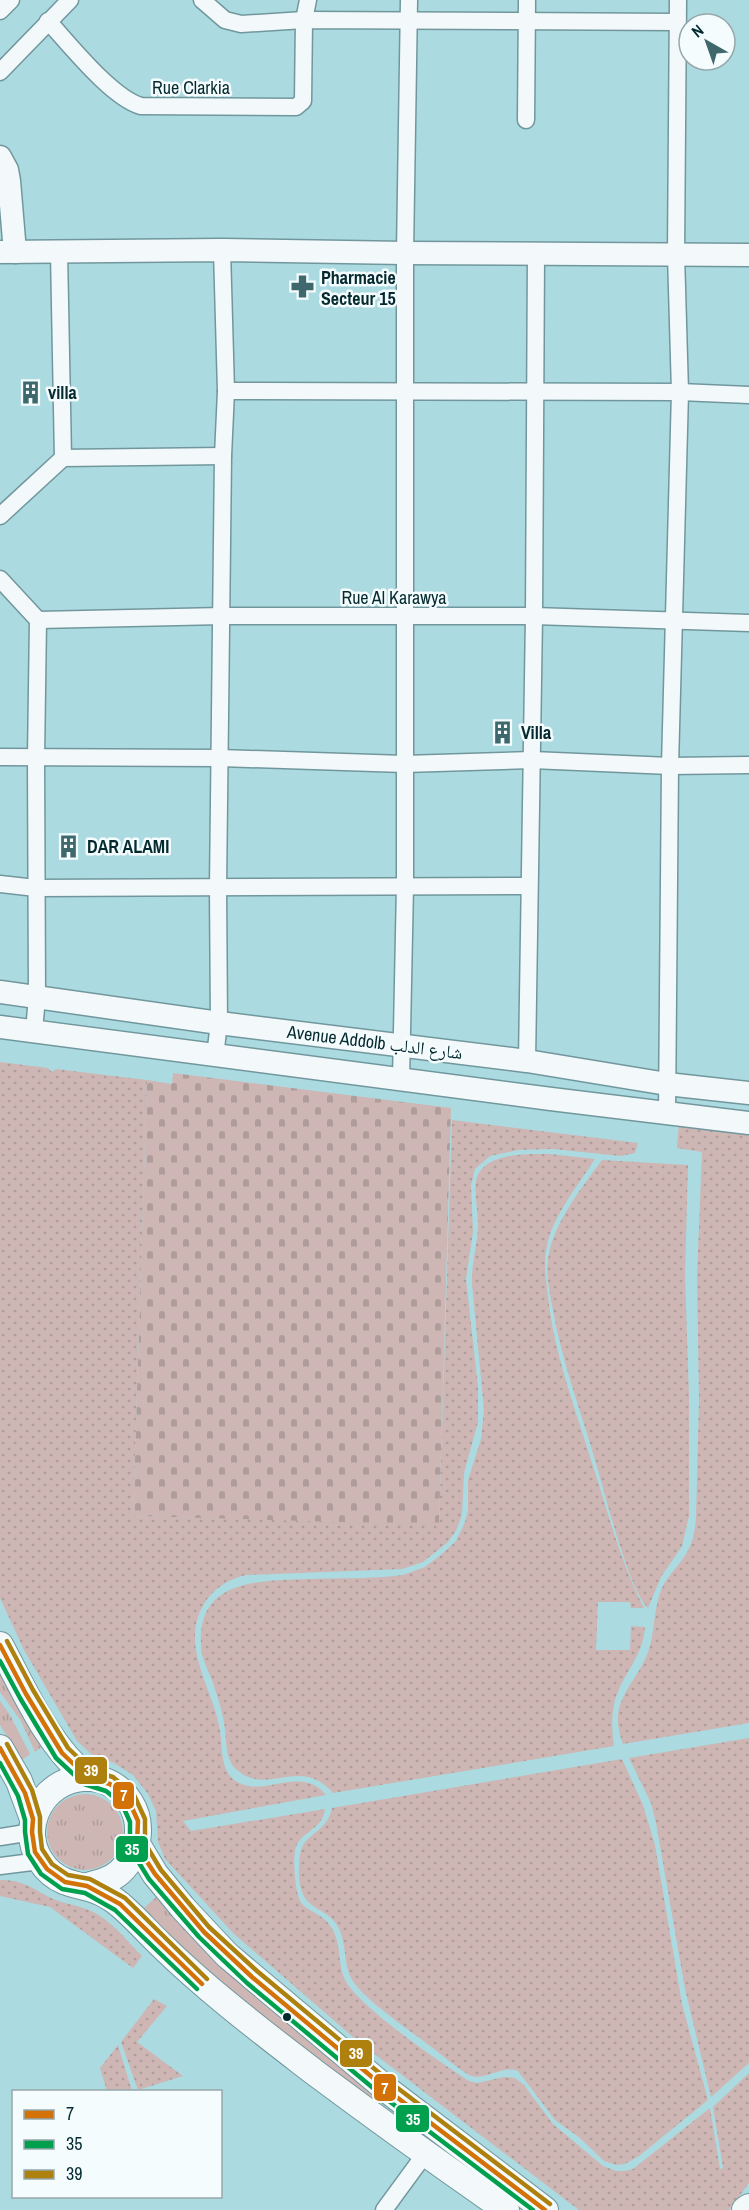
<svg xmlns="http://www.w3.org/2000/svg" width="749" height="2210" font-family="'Archivo Narrow','Noto Naskh Arabic',sans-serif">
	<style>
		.grass { fill: url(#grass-tufts) }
		.cemetery { fill: url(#cemetery-stones) }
		.garden { fill: url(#garden-dots) }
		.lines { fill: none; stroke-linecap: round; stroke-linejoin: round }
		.street-casing { stroke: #71979d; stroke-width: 19 }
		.secondary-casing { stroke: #71979d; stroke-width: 25 }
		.primary-casing { stroke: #71979d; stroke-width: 28 }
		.street { stroke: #f3f9fa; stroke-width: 16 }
		.secondary { stroke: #f3f9fa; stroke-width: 22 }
		.primary { stroke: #f3f9fa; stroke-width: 26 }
		.bus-1-casing { stroke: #f5fcfe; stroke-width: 9 }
		.bus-2-casing { stroke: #f5fcfe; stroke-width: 9 }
		.bus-3-casing { stroke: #f5fcfe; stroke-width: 9 }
		.bus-1 { stroke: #d37207; stroke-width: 4.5 }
		.bus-2 { stroke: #00a04f; stroke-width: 4.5 }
		.bus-3 { stroke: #ae810e; stroke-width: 4.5 }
		.bus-dot { fill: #042a2f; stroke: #f5fcfe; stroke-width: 2 }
		.labels { text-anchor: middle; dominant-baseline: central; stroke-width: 5; stroke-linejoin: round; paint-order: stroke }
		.street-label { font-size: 18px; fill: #042a2f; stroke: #f5fcfe }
		.poi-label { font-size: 18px; font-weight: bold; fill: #042a2f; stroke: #f5fcfe; text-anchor: start }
		.line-badge { stroke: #f5fcfe; stroke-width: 2 }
		.badge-label { font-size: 16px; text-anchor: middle; font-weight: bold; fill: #fff }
	</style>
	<defs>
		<pattern id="grass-tufts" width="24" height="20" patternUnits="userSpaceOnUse" patternTransform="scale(1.5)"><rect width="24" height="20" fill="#cdb6b3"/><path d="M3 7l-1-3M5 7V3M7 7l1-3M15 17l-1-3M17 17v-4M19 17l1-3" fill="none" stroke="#ae9d9a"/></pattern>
		<pattern id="cemetery-stones" width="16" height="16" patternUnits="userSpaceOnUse" patternTransform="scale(1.5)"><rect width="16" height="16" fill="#cdb6b3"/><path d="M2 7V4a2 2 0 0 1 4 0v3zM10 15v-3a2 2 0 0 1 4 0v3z" fill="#ae9d9a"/></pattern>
		<pattern id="garden-dots" width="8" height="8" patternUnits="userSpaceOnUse" patternTransform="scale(1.5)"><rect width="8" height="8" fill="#cdb6b3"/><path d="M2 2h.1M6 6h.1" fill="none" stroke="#ae9d9a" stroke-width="1.8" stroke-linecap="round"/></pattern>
	</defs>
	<rect width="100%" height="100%" fill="#acdae1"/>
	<g class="grass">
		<polygon points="0,1667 43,1746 35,1752 21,1721 0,1692"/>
		<polygon points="0,1701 10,1715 30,1754 22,1760 0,1725"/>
		<circle cx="85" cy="1832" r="38"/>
		<path d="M156 1897C221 1973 300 2034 377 2097L374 2100C323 2063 271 2027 223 1986 195 1962 169 1935 143 1909Z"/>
	</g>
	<polygon class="cemetery" points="173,1073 451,1108 439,1526 133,1516 147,1080 172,1084"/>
	<g class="garden">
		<path d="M0 1062 48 1068 52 1072 56 1069 147 1080 133 1516 439 1525 452 1120 638 1143 635 1153 621 1156 553 1149 518 1150 490 1156 475 1169 471 1185 473 1232 466 1279 478 1387V1422L464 1473 462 1514 457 1529 448 1542 423 1562 402 1569 246 1575C210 1583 190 1614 196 1650 200 1676 214 1700 219 1725 223 1742 219 1765 232 1778 259 1803 300 1762 326 1795L183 1821 191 1831 325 1809C323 1831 298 1831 295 1851 293 1862 295 1898 303 1905 312 1913 324 1915 331 1927 342 1943 337 1963 345 1980 359 2007 441 2063 469 2081L477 2083 504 2077 515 2078 524 2085 553 2124 603 2166 616 2171H625L633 2169 710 2108 720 2169 723 2168 713 2107 749 2073V2183L729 2210H579L360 2043 234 1934 165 1859 158 1842 156 1811 148 1794 133 1775 114 1763 91 1754 77 1741 24 1650 0 1598Z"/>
		<path d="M679 1122 749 1131V1723L623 1744C605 1698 639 1685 650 1646 655 1627 654 1606 662 1588 668 1575 679 1566 686 1554 693 1543 695 1530 696 1518L699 1400 697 1276 702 1152 677 1148Z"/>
		<path d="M550 1154 595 1159C579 1184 552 1217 547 1246 543 1263 546 1279 548 1296 554 1354 575 1407 592 1463 608 1512 620 1561 644 1608H631L630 1602H598L596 1650H630L631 1626 645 1627C643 1652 630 1666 620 1687 611 1706 611 1725 614 1746L333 1793C300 1755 268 1797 237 1770 224 1759 227 1738 224 1723 222 1709 217 1696 213 1683 209 1671 201 1659 201 1645 197 1579 260 1581 307 1579 339 1578 372 1579 403 1575L425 1567 442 1554 456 1541 465 1522 468 1511V1480L481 1439 484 1410 472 1284C471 1263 478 1244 478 1224 478 1210 474 1195 476 1181 482 1152 527 1154 550 1154Z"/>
		<path d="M602 1160 688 1165 685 1275 689 1397V1516L682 1546 661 1577 648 1608C629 1590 606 1497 597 1467 582 1414 561 1360 552 1305 549 1290 546 1275 548 1259 553 1223 581 1189 602 1160Z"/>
		<polygon points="749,1738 749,2063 711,2097 685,1989 656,1823 651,1803 629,1758"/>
		<path d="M622 1759 643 1805 655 1845 682 2004 708 2100 639 2156 625 2164 616 2165 604 2161 580 2138 555 2120 518 2071C502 2065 488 2080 471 2076 458 2069 446 2058 434 2049 414 2033 362 1999 351 1978 343 1961 347 1941 337 1925 330 1914 321 1912 312 1905 297 1895 298 1871 300 1855 303 1832 327 1834 332 1808Z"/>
		<path d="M0 1880C21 1879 34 1889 51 1898 64 1904 78 1905 91 1911 111 1920 127 1941 142 1956L133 1968 50 1907 0 1896Z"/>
		<polygon points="154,1999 167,2006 137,2042 183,2076 138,2090 121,2042"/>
		<polygon points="118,2045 132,2091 107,2091 100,2068"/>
	</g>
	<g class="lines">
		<defs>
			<g id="street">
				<polyline points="202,0 225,20 241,24 304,20 677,22"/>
				<polyline points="0,11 11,0"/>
				<path d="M48 21C70 45 112 98 141 106L296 107 303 101 304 20 308 0"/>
				<polyline points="0,72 70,0"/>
				<polyline points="526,120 527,0"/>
				<polyline points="59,252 63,458"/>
				<polyline points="226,391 680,392 749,395"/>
				<polyline points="0,516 63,458 223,456"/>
				<polyline points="0,579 38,620 36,758 37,997 34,1031"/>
				<polyline points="38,620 223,616 534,616 749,623"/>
				<polyline points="0,757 220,758 404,764 532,760 670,766 749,765"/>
				<polyline points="0,884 36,888 529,886"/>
				<polyline points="215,1056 219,1023 218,888 223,456 226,391 222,250"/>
				<polyline points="527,1061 534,616 536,253"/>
				<polyline points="401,1080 405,885 405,253 409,0"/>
				<polyline points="667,1113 670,766 680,392 676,254 678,0"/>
				<polyline points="0,1837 32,1832"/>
				<polyline points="0,1866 40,1861"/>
				<polyline points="384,2210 425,2154"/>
			</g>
			<g id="secondary">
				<polyline points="0,157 7,170 9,181 15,252"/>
				<polyline points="0,252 222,250 405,253 749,255"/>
				<polyline points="0,992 219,1023 527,1061 667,1084 749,1093"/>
				<polyline points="0,1027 551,1099 749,1123"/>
			</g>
			<g id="primary">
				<path d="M0 1645C25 1691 47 1745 88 1778"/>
				<polyline points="0,1748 19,1781 33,1819"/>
				<polyline points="137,1844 155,1874 183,1908 227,1955 390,2092 545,2210"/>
				<path d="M87 1886C99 1883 111 1880 120 1872 139 1854 144 1824 130 1802 101 1757 35 1779 32 1831 31 1852 45 1873 64 1881 81 1888 93 1886 111 1898 129 1910 144 1929 160 1944 208 1991 261 2031 314 2072 377 2119 441 2165 506 2210"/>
				<polyline points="745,2210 749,2207"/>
			</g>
		</defs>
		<use href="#street" class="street-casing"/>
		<use href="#secondary" class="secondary-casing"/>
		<use href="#primary" class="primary-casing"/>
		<use href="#street" class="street"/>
		<use href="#secondary" class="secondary"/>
		<use href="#primary" class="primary"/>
		<defs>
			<g id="bus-1">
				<polyline points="0,1645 26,1694 62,1753 88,1778 110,1784 128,1799 138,1821 137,1844 142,1854 155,1874 204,1932 252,1977 390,2092 545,2210"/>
				<polyline points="0,1748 25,1793 33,1819 32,1832 35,1852 47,1869 65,1882 87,1886 120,1904 202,1984"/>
			</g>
			<g id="bus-2">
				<polyline points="0,1661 20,1698 56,1758 84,1784 106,1791 122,1804 130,1822 130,1845 136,1858 149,1879 199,1937 247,1983 385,2098 533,2210"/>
				<polyline points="0,1763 18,1796 25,1820 25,1832 28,1854 41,1874 62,1889 85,1893 115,1910 197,1989"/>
			</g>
			<g id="bus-3">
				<polyline points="7,1641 33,1690 68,1748 92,1771 113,1777 134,1795 145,1819 145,1842 149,1850 161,1870 209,1927 257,1971 395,2086 550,2204"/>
				<polyline points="7,1744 32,1790 40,1817 40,1832 42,1849 52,1864 68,1875 90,1879 125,1898 207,1979"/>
			</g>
		</defs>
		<use href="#bus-1" class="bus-1-casing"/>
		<use href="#bus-2" class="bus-2-casing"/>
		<use href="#bus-3" class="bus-3-casing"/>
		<use href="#bus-1" class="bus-1"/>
		<use href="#bus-2" class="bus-2"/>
		<use href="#bus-3" class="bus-3"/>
	</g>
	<defs>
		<symbol id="pharmacy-bare" viewBox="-9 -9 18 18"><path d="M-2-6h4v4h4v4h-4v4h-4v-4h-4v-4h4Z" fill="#3f686d" stroke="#f5fcfe" stroke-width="2.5" paint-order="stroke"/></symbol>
		<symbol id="building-bare" viewBox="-9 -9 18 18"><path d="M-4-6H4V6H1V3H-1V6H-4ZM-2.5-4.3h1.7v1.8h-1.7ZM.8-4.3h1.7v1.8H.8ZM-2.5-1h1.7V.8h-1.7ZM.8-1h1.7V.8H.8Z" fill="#3f686d" stroke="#f5fcfe" stroke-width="2.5" paint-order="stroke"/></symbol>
	</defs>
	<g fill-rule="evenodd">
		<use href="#pharmacy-bare" x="286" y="270" width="33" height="33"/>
		<use href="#building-bare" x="14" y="376" width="33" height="33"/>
		<use href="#building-bare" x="486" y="716" width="33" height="33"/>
		<use href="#building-bare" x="52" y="830" width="33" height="33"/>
	</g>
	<circle class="bus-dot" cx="287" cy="2017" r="5"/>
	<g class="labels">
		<g class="street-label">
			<text x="191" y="87">Rue Clarkia</text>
			<text x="394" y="597">Rue Al Karawya</text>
			<text transform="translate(375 1042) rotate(7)">Avenue Addolb شارع الدلب</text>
		</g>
		<g class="poi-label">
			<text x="321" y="277">Pharmacie<tspan x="321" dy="21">Secteur 15</tspan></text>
			<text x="48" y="392">villa</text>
			<text x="521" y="732">Villa</text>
			<text x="87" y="846">DAR ALAMI</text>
		</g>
	</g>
	<g class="line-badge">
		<rect x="74" y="1756" width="34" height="29" rx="6" fill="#ae810e"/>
		<rect x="112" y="1781" width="23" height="29" rx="6" fill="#d37207"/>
		<rect x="115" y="1835" width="34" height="28" rx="6" fill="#00a04f"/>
		<rect x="339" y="2039" width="34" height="29" rx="6" fill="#ae810e"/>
		<rect x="373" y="2073" width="24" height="29" rx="6" fill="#d37207"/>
		<rect x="395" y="2104" width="35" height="29" rx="6" fill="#00a04f"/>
	</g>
	<g class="badge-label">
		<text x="91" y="1776">39</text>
		<text x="124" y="1801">7</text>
		<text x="132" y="1855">35</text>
		<text x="356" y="2059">39</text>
		<text x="385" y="2094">7</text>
		<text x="413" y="2125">35</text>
	</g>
	<rect x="12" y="2090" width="210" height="108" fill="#f5fcfe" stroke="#95a8ab" stroke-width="1.5"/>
	<rect x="24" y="2110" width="30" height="9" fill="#d37207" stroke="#95a8ab" stroke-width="1.5"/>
	<text x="66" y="2120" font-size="18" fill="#042a2f">7</text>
	<rect x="24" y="2140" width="30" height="9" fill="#00a04f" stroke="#95a8ab" stroke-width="1.5"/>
	<text x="66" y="2150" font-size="18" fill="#042a2f">35</text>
	<rect x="24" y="2170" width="30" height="9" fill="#ae810e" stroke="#95a8ab" stroke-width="1.5"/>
	<text x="66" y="2180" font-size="18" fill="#042a2f">39</text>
	<g transform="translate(707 42) rotate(320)"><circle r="28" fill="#f5fcfe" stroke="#95a8ab" stroke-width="1.5"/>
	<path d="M0-4.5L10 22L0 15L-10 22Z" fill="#3f686d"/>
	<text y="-9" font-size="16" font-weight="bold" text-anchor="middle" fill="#042a2f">N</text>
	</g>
</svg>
